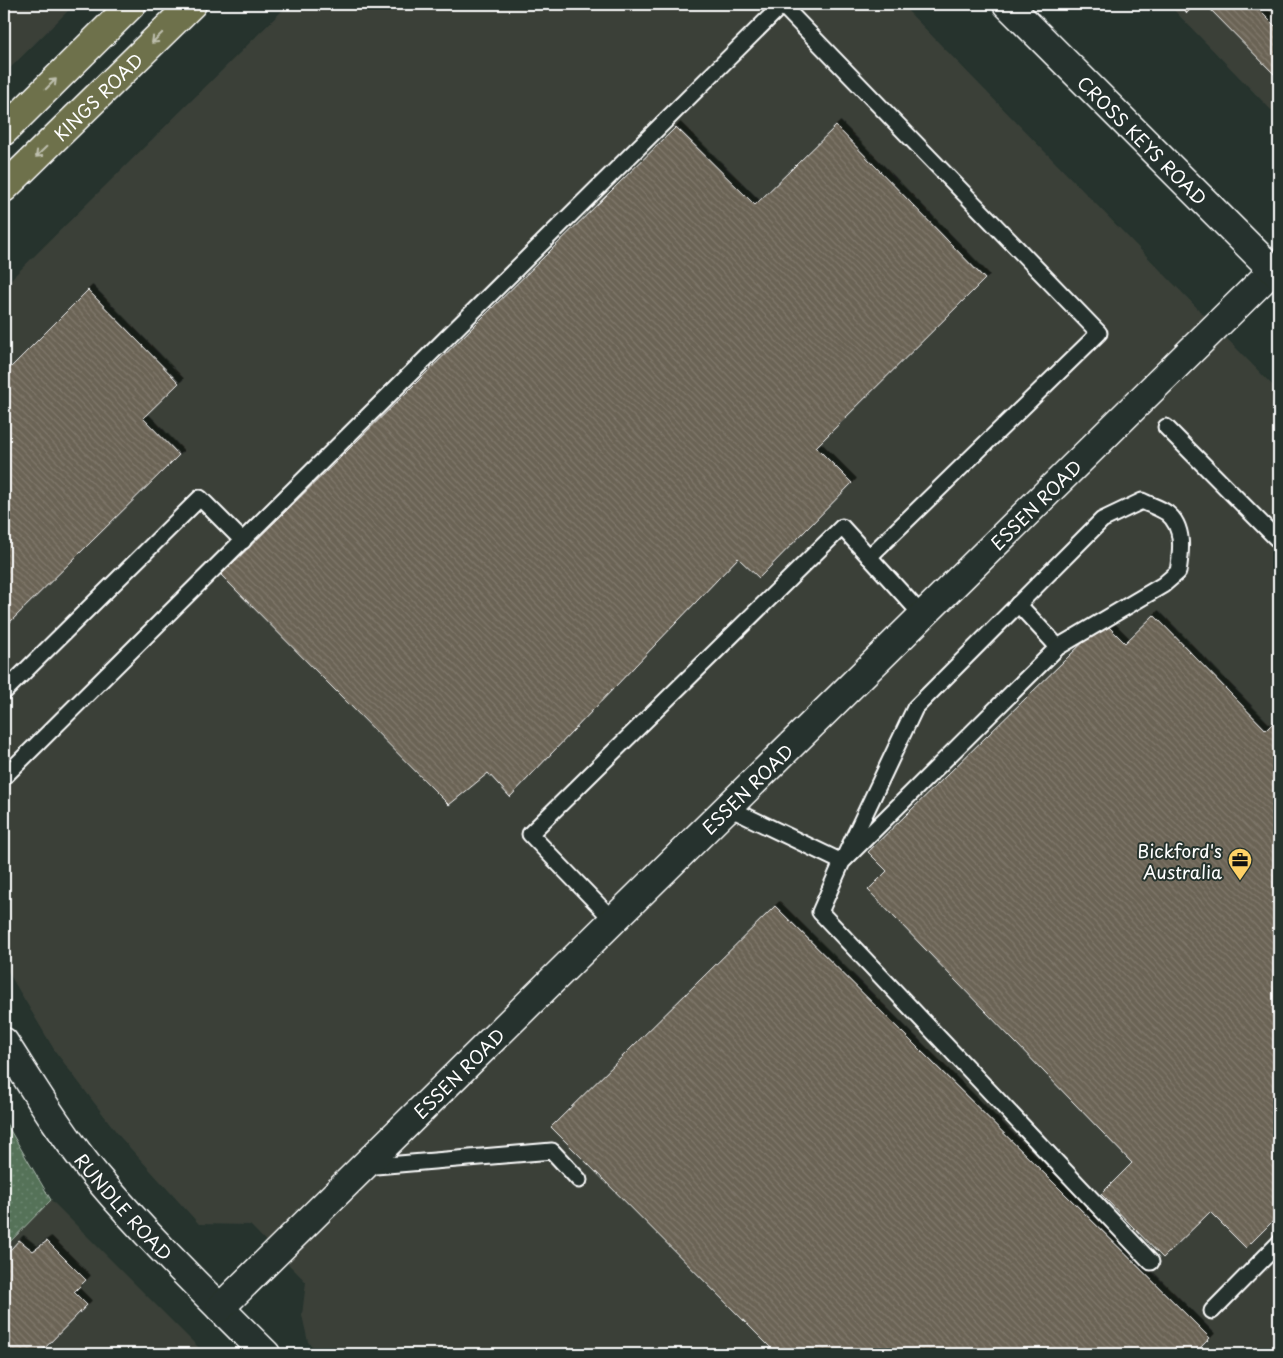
<svg xmlns="http://www.w3.org/2000/svg" width="1283" height="1358" font-family="'Playpen Sans',sans-serif">
	<style>
		.built { fill: #3b4139 }
		.grass { fill: url(#grass-dots); stroke: #aab8ac }
		.building { fill: url(#building-back-hatch); stroke: #fff; filter: url(#shadow) }
		.lines { fill: none; stroke-linecap: round; stroke-linejoin: round }
		.service-casing { stroke: #fff; stroke-width: 19 }
		.minor-casing { stroke: #fff; stroke-width: 31 }
		.secondary-casing { stroke: #fff; stroke-width: 31 }
		.primary-casing { stroke: #fff; stroke-width: 31 }
		.service { stroke: #26332d; stroke-width: 15 }
		.minor { stroke: #26332d; stroke-width: 28 }
		.secondary { stroke: #26332d; stroke-width: 28 }
		.primary { stroke: #6e714b; stroke-width: 28 }
		.oneway { stroke: #bebfae }
		.labels { text-anchor: middle; dominant-baseline: central; stroke-width: 4; stroke-linejoin: round; paint-order: stroke }
		.street-label { font-size: 18px; fill: #fff; stroke: #26332d }
		.poi-label { font-size: 18px; fill: #fff; stroke: #26332d; text-anchor: end }
	</style>
	<defs>
		<pattern id="grass-dots" width="8" height="8" patternUnits="userSpaceOnUse" patternTransform="scale(1.25)"><rect width="8" height="8" fill="#547259"/><path d="M2 2h.1M6 6h.1" fill="none" stroke="#6e8772" stroke-width="1.8" stroke-linecap="round"/></pattern>
		<pattern id="building-back-hatch" width="6" height="6" patternUnits="userSpaceOnUse" patternTransform="scale(1.25)"><rect width="6" height="6" fill="#6b6354"/><path d="M-1 5l2 2M0 0l6 6M5-1l2 2" fill="none" stroke="#817a6e"/></pattern>
		<filter id="shadow"><feDropShadow dx="4.5" dy="-4.5" stdDeviation="0" flood-color="#0009"/></filter>
	</defs>
	<rect width="100%" height="100%" fill="#26332d"/>
	<filter id="ink" filterUnits="userSpaceOnUse"><feTurbulence type="fractalNoise" baseFrequency=".02" numOctaves="2"/><feDisplacementMap in="SourceGraphic" scale="10" xChannelSelector="R" yChannelSelector="G"/><feConvolveMatrix kernelMatrix="1 2 1 2 8 2 1 2 1" color-interpolation-filters="sRGB"/></filter>
	<g filter="url(#ink)">
		<g class="built">
			<polygon points="4,4 75,4 4,74"/>
			<polygon points="289,4 901,4 1279,392 1279,1354 319,1354 308,1342 302,1315 306,1282 250,1225 199,1224 121,1138 55,1051 4,965 4,286"/>
			<polygon points="1168,4 1279,4 1279,118"/>
			<polygon points="51,1200 205,1354 4,1354 4,1248"/>
		</g>
		<polygon class="grass" points="4,1120 51,1200 4,1248"/>
		<g class="building">
			<polygon points="1178,4 1195,4 1187,13"/>
			<polygon points="1205,4 1253,4 1279,30 1279,79"/>
			<polygon points="836,126 985,279 816,447 852,483 759,578 738,558 510,797 488,773 449,805 221,575 676,127 755,205"/>
			<polygon points="88,290 179,383 143,418 179,455 4,628 4,374"/>
			<polygon points="1154,615 1266,730 1279,717 1279,1215 1246,1248 1210,1212 1163,1258 1101,1194 1132,1163 868,890 887,871 868,852 1104,622 1125,643"/>
			<polygon points="775,906 1210,1338 1194,1354 777,1354 551,1127"/>
			<polygon points="19,1240 33,1251 47,1241 86,1280 74,1292 87,1305 39,1354 4,1354 4,1257"/>
		</g>
		<g class="lines">
			<defs>
				<g id="service">
					<polyline points="1166,427 1279,541"/>
					<polyline points="1018,604 1058,647"/>
					<polyline points="4,692 200,498 243,541"/>
					<polyline points="4,777 782,5 1099,333 869,557"/>
					<path d="M727 807 842 862 915 708 1102 520 1142 501C1150 505 1160 508 1167 513 1185 527 1181 553 1178 572L1163 585 1058 647 842 862 820 912 1151 1262"/>
					<polyline points="613,920 530,834 842,527 922,615"/>
					<polyline points="364,1167 552,1151 579,1180"/>
					<polyline points="1212,1311 1279,1243"/>
				</g>
				<g id="minor">
					<path id="s1" d="M4 1042C33 1087 61 1134 96 1176 149 1239 208 1296 266 1354"/>
					<path id="s2" d="M220 1308 1273 270"/>
				</g>
				<g id="secondary">
					<path id="s3" d="M1007 4 1279 276"/>
				</g>
				<g id="primary">
					<polyline points="4,131 132,4"/>
					<path id="s4" d="M4 188 192 4"/>
				</g>
			</defs>
			<use href="#service" class="service-casing"/>
			<use href="#minor" class="minor-casing"/>
			<use href="#secondary" class="secondary-casing"/>
			<use href="#primary" class="primary-casing"/>
			<use href="#service" class="service"/>
			<use href="#minor" class="minor"/>
			<use href="#secondary" class="secondary"/>
			<use href="#primary" class="primary"/>
		</g>
		<defs><path id="oneway-shaft" d="M-6 0H5M1.5-3L5.5 0L1.5 3" fill="none" stroke-width="1.6" stroke-linecap="round" stroke-linejoin="round" transform="scale(1.25)"/></defs>
		<g class="oneway">
			<use href="#oneway-shaft" transform="translate(157 38) rotate(136)"/>
			<use href="#oneway-shaft" transform="translate(51 84) rotate(-45)"/>
			<use href="#oneway-shaft" transform="translate(41 152) rotate(136)"/>
		</g>
	</g>
	<defs>
		<symbol id="office-pin" viewBox="-11 -11 22 30"><path d="M0 17L-7.5 6A9.5 9.5 0 1 1 7.5 6Z" fill="#ffd166" stroke="#26332d"/><path d="M-6-3h4V-5.5h4V-3h4V5H-6ZM-1-4.5V-3h2v-1.5ZM-6 0V1H6V0Z" fill="#111"/></symbol>
	</defs>
	<g fill-rule="evenodd">
		<use href="#office-pin" x="1226" y="846" width="28" height="38"/>
	</g>
	<g class="labels">
		<g class="street-label">
			<text stroke="none"><textPath href="#s4" startOffset="131">KINGS ROAD</textPath></text>
			<text stroke="none"><textPath href="#s3" startOffset="192">CROSS KEYS ROAD</textPath></text>
			<text stroke="none"><textPath href="#s2" startOffset="1145">ESSEN ROAD</textPath></text>
			<text stroke="none"><textPath href="#s2" startOffset="740">ESSEN ROAD</textPath></text>
			<text stroke="none"><textPath href="#s2" startOffset="335">ESSEN ROAD</textPath></text>
			<text stroke="none"><textPath href="#s1" startOffset="204">RUNDLE ROAD</textPath></text>
		</g>
		<g class="poi-label">
			<text x="1222" y="850">Bickford's<tspan x="1222" dy="21">Australia</tspan></text>
		</g>
	</g>
	<rect width="1283" height="1358" fill="none" stroke="#26332d" stroke-width="20"/>
	<rect x="10" y="10" width="1263" height="1338" fill="none" stroke="#fff" stroke-width="2" filter="url(#ink)"/>
</svg>
